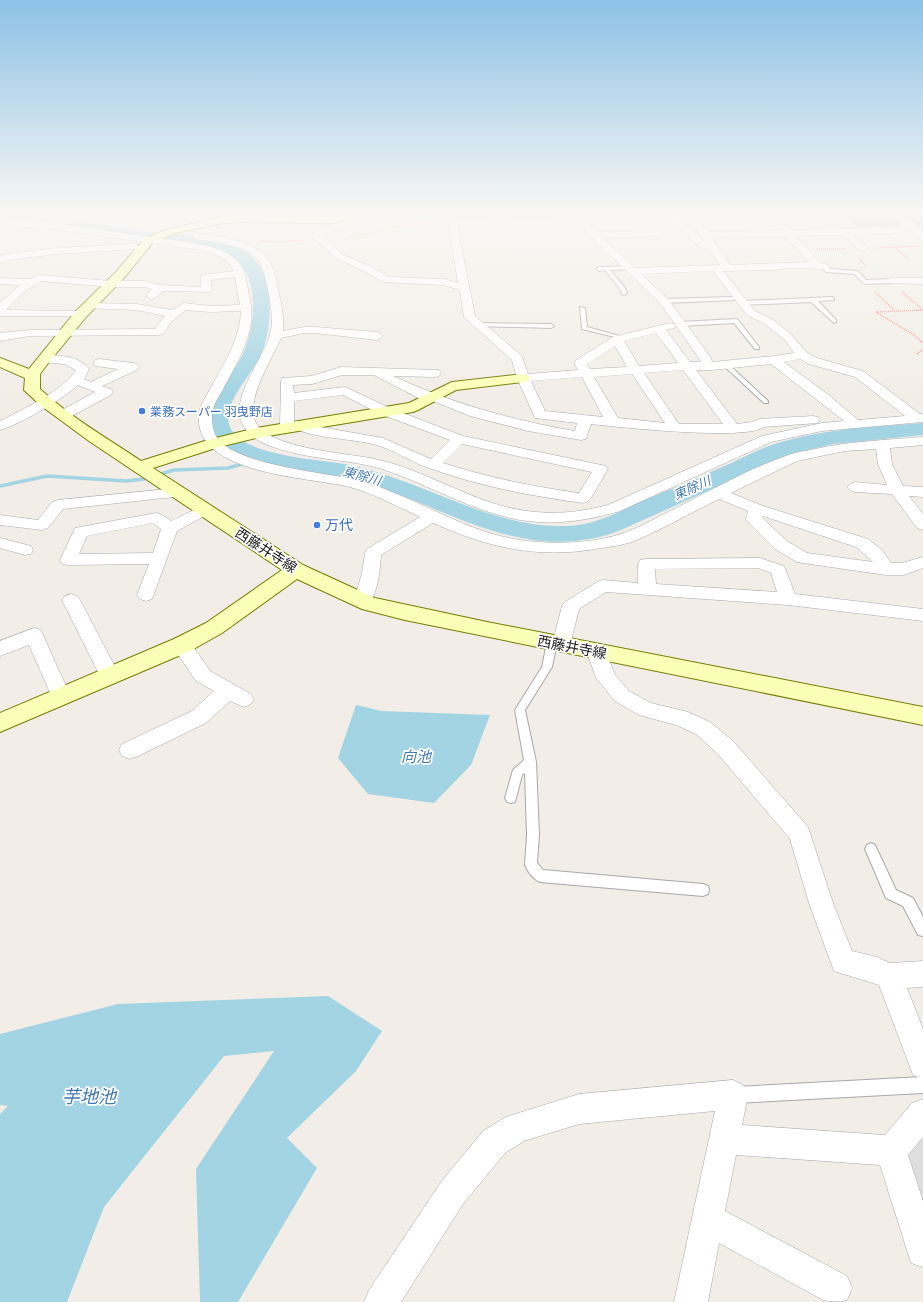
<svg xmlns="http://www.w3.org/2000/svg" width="923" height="1302" font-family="'IBM Plex Sans','Noto Sans JP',sans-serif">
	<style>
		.residential { fill: #dfdede }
		.water { fill: #a3d4e3 }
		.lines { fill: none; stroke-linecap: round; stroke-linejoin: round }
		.stream { stroke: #a3d4e3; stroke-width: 3.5 }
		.river { fill: #a3d4e3; fill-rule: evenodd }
		.lane-casing { stroke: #a8a8a8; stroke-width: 2 }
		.street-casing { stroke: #a8a8a8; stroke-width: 1 }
		.secondary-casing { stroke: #708000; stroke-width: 2 }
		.path { stroke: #ff7c6b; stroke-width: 1.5; stroke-dasharray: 1 1; stroke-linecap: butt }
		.lane { fill: #fff; fill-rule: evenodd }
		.street { fill: #fff; fill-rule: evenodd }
		.secondary { fill: #faffb8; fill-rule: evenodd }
		.wall { fill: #afa69f }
		.building { fill: #cbc1b9; stroke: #8e8782 }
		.shop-dot { fill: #3f7fe0; stroke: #fff; stroke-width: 1.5 }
		.labels { text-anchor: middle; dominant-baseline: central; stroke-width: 3.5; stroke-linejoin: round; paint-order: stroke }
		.far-shop-label { font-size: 12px; fill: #366cbe; stroke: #fff; text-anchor: start }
		.far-water-label { font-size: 13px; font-style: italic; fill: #4078b2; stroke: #fff }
		.shop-label { font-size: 14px; fill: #366cbe; stroke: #fff; text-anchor: start }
		.street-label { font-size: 14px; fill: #212121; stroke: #fff }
		.water-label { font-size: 15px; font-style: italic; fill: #4078b2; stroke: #fff }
		.near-water-label { font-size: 18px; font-style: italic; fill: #4078b2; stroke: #fff }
	</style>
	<rect width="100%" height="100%" fill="#f2eee7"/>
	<polygon class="residential" points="912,1137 923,1139 923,1223 897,1156"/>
	<g class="water">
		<polygon points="356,705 382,711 490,715 471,765 434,803 368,794 338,758"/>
		<polygon points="328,996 382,1031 356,1071 287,1138 317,1168 238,1302 200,1302 196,1169 274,1051 224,1056 104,1207 67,1302 0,1302 0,1114 8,1106 0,1105 0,1034 118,1004"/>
	</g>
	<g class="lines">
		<polyline class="stream" points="0,486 47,476 126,481 144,479 174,470 228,468 264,458"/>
		<path class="river" d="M0 214C51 217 102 225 152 232 181 235 226 236 249 254 277 275 273 331 259 359 250 376 221 406 230 427 243 457 321 459 350 465 421 480 486 525 558 526 593 527 611 515 642 501 671 489 700 477 729 464 741 459 753 452 766 447 816 429 871 427 923 423V435L834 444 790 454 621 530C594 541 563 544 533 540 483 533 438 509 392 492 359 479 326 475 291 470 264 466 232 460 214 436 193 408 232 378 243 354 252 332 256 309 251 286 244 257 227 252 200 246L57 227 0 222Z"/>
		<defs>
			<g id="lane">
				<polygon points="825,265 830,269 858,271 866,280 892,279 895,281 892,283 865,284 854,274 826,272 822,267"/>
				<polygon points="631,266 631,268 629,269 610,270 625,288 627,293 624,295 622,294 620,289 605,270 599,271 596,269 599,267"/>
				<polygon points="732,297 734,298 734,300 664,303 661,301 664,299"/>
				<polygon points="832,297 834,298 834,300 818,301 836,320 836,322 834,323 811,302 743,305 740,303 743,301"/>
				<polygon points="580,307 585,308 587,327 623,337 623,339 582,329"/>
				<polygon points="736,319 738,320 759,347 759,349 755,349 734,323 681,326 678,324 681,322"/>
				<polygon points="479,323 551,324 554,326 551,328 477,326 477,324"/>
				<polygon points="723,363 727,363 768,401 768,403 764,403 723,365"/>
				<path d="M552 639 557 643 552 667 525 710 536 762 539 835 537 863 543 870 703 884 708 886 709 890 708 894 703 896 540 882C533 879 528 872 525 865L527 835 525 773 522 775 515 802 511 803 507 802 505 798 513 770 524 760 515 710 542 667 547 643Z"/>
				<polygon points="871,843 875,845 896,890 913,898 923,917 923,936 918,935 903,906 886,898 865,849 867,845"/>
				<polygon points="923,1077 923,1093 735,1103 730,1100 727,1095 730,1090 735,1087"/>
			</g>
			<g id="street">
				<path d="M345 214 348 215 355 222C348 230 331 231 322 236L331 243 341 254 374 268 389 277 444 279 458 283 447 214H455L456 218 488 219 489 214H497L498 218 540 220 561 217 559 214H567L570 217 586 222 597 232 662 231 664 233 659 236 603 238 635 268 720 265C712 252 699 236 694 223L699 220 702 221 708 232 780 231 777 227 782 224 785 225 790 230 891 228 902 226 890 214H899L923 232V239L908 230 891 234 853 235 868 248 863 251 860 250 842 235 795 236 820 263 829 265 830 267 829 269 789 268 774 270 723 271 755 311 773 320 793 336 806 352 817 358 863 371 920 414H923V422L822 431 771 442 620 511C589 520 559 525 527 521 475 514 431 485 382 469 353 460 320 460 290 452 272 447 251 442 242 423 230 397 264 358 270 334 274 321 271 308 269 295 267 285 265 274 261 264 251 244 213 243 194 238L192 236 194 234 197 233C220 237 253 239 268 259 275 269 277 283 279 294 282 307 284 318 283 331L304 327H315L377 332 381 334 383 336 381 338 377 340 315 333H304L281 338C272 359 244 402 256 423 270 448 343 453 370 458 425 468 472 504 527 511 555 515 582 512 608 505L762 436 822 423 844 421 771 364 712 370H696L737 424 752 422 759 419 813 416 818 417 820 420 818 423 763 427C748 441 617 427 591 424L586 439 581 440 528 431 470 416 433 401H424L374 375H342L312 384 293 385 294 393 345 387 390 408 463 436 606 466 608 469 591 498 588 501 583 503C530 496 479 486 429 468 410 462 393 449 373 444 347 438 318 439 293 428L287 431 282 430 280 427 281 381 282 378 311 376 341 367 439 370 441 373 439 376 435 377 393 376C451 403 511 420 575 431L577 423 535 418 517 378 512 360 464 317 460 290 443 285 383 282 366 272 335 258 325 247 310 236 323 228 345 222 341 217ZM567 222 580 226 660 303 701 361 700 362H690L666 330 674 328 676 326 674 324 670 323 613 337 576 360 574 363 578 370 528 374 522 356 475 316 457 224 490 225 495 223 540 226ZM785 236 809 262 730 265 712 238ZM713 271 747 315 765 324 785 340 794 353 774 356 712 362 711 358 668 299 641 274ZM656 333 678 363 639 366 624 341ZM615 346 627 367 590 369 587 364ZM800 359 809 364 855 377 905 416 858 420 830 396 784 362ZM683 370 723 424H679L644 373ZM632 374 665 423 618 418 594 377ZM582 377 603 417 545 411 531 381ZM343 395 380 414 450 440 431 459 383 438 309 425 297 421 294 422V401ZM462 444 592 472 579 493C530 486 490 478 443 463Z"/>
				<polygon points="672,214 680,214 682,219 707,245 709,247 707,249 701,249 675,222"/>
				<path d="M0 220 44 222 194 243C213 247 235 251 244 271 246 277 247 283 248 290 251 303 253 315 250 329 245 350 234 369 224 387 221 394 215 402 213 409 211 416 212 427 215 434 227 463 318 472 347 478 415 492 466 538 538 542 564 544 602 542 626 532 638 528 650 521 662 515 703 495 743 471 786 456 795 452 806 451 815 449 851 441 887 440 923 437V445L890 448 892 464 903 486 923 487V497L909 496 923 514V530L917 528 892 494 855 492 850 490 847 487 850 484 855 482 887 485 878 464 876 449 845 451 797 461 731 493 763 506 868 539 882 550 891 563H902L923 557V568L904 575H886L803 563 797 562 775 549 748 522 746 519 748 511 719 499C692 512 665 528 637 540 625 545 609 547 595 549 536 559 487 547 433 523L381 555C380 571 378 591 369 605L363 607 357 605 354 601 362 573 365 553 367 549 420 517C397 506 374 494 350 487 310 477 193 475 199 415 199 405 207 396 211 387 224 364 240 339 241 311L210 312 186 310 171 322 163 334 159 335 30 336 0 341V333L30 330 155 329 165 316 137 310 85 308 83 306 85 304 89 303 137 304 172 310 184 303 210 306 240 305 235 277 211 280 212 290 211 292 163 291 155 298 151 299 146 296 152 289 144 287H111L41 281 25 291 6 310 81 311 85 312 87 314 85 316H0V303L20 285 0 284V278L30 279 39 275 111 281H144L160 285 201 287V277L202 275 234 271C227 256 209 252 194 249L44 228 0 226ZM763 516 856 547 873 562 807 553 787 541 762 518Z"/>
				<polygon points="134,244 137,245 139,247 137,249 57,254 9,260 0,263 0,256 7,254 57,248"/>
				<polygon points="892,278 923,278 923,284 888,283 887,281 888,279"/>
				<path d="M44 355C58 355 80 356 89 369L84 379 91 382 118 369 95 366 93 363 95 360 99 359 133 363 137 364 139 367 137 370 102 386 111 389 113 392 111 395 68 418H58L56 415 58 412 95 392 78 385C63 399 19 425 0 430V421C20 411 66 389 76 370L64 364 40 362 38 359 40 356Z"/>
				<polygon points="178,488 183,490 186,493 183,496 63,509 48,528 42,530 0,525 0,515 38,520 52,502 58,500"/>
				<path d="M204 505 210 507 212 510 210 513 177 531 152 599 146 601 140 599 137 595 149 564 68 565 62 564 60 560 75 528 156 513 162 515 171 521ZM153 523 161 529 153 553 79 554 87 536Z"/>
				<polygon points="0,538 31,546 33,550 31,554 25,555 0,548"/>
				<path d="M760 558 784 566 795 594 923 609V621L788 605 606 592 579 609 570 645 568 650 561 652 554 650 552 645 562 606 565 602 597 582 603 580 638 583V564L640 560 646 559ZM758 568 771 573 777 592 656 584 655 569Z"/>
				<polygon points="71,594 77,596 80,600 120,676 117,681 110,683 103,681 100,676 62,600 65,596"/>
				<polygon points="34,628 41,630 43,635 71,697 68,702 61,705 54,702 29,645 0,656 0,641"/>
				<polygon points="182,638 189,640 210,671 251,694 254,699 251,704 244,707 230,701 206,723 138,756 130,759 122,756 119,750 122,744 192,711 214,691 196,681 175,650 173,645 175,640"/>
				<polygon points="597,645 604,647 615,675 629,691 651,703 688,712 710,722 734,742 808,827 833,903 852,951 877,957 890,963 923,961 923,987 907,988 923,1029 923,1079 913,1075 879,985 834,971 809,903 790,839 718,754 696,734 676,725 639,715 615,701 596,678 587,652 590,647"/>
				<path d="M733 1080 743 1085 748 1095 742 1125 885 1135 912 1103 923 1099V1137L908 1155 923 1201V1267L911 1263 880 1165 736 1155 725 1211 847 1276 852 1288 847 1300C839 1302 831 1302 823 1300L719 1243 708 1302H674L715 1111 579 1124 524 1141 505 1153 463 1204 401 1302H364L369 1290 441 1182 483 1131 506 1117 579 1094Z"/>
			</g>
			<path id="secondary" d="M342 214H353L346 220 334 223 238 222 217 224 176 233 153 242 124 278 86 317 49 362 40 374V389C70 417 107 438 141 461L208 440 256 428 409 403 452 382 523 374 528 375 530 378 528 381 523 382 456 390 418 410 413 412 256 438 219 447 153 468 303 565 375 598 487 622 923 707V725L405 620 362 609 297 579 222 633 190 651 0 732V713L174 639 206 623 282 570 89 441 40 405 24 390 25 378 0 367V358L29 369 76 311 116 272 145 238 169 229 217 218 238 216 334 217Z"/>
		</defs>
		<use href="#lane" class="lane-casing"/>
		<use href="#street" class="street-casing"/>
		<use href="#secondary" class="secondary-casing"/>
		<g class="path">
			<polyline points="713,214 736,219 776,218"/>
			<polyline points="789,217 822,216 827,214"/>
			<polyline points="347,237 369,234 389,228 441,220"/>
			<polyline points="260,241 280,242 305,240"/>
			<polyline points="894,247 909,259"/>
			<polyline points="874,248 919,246"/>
			<polyline points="817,249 846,249"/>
			<polyline points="859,258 867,267"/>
			<polyline points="875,292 894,310"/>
			<polyline points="902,292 922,309"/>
			<polyline points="923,310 876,312 914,335 923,343"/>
			<polyline points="917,354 923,349"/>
		</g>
		<use href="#lane" class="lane"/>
		<use href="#street" class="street"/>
		<use href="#secondary" class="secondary"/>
	</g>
	<g class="wall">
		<polygon points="840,214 893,214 900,221 899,225 859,227"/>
		<polygon points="901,214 923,214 923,230"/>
	</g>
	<g class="building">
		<polygon points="846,214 893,214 900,221 861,223"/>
		<polygon points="907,214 923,214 923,225"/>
	</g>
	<linearGradient id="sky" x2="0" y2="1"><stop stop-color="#8cc1e6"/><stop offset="0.54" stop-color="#f9f7f4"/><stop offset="1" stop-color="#f9f7f4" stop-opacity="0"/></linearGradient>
	<rect width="923" height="396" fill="url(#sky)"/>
	<g class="shop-dot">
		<circle cx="142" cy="411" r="4"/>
		<circle cx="317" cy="525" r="4"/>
	</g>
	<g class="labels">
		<g class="far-shop-label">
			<text x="150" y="411">業務スーパー 羽曳野店</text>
		</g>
		<g class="far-water-label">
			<text transform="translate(362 476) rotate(15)">東除川</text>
			<text transform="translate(692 488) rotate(-24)">東除川</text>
		</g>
		<g class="shop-label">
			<text x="325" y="525">万代</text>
		</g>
		<g class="street-label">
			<text transform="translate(266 550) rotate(33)">西藤井寺線</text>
			<text transform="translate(572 647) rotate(11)">西藤井寺線</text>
		</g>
		<g class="water-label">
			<text x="416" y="756">向池</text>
		</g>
		<g class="near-water-label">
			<text x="89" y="1096">芋地池</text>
		</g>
	</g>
</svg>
